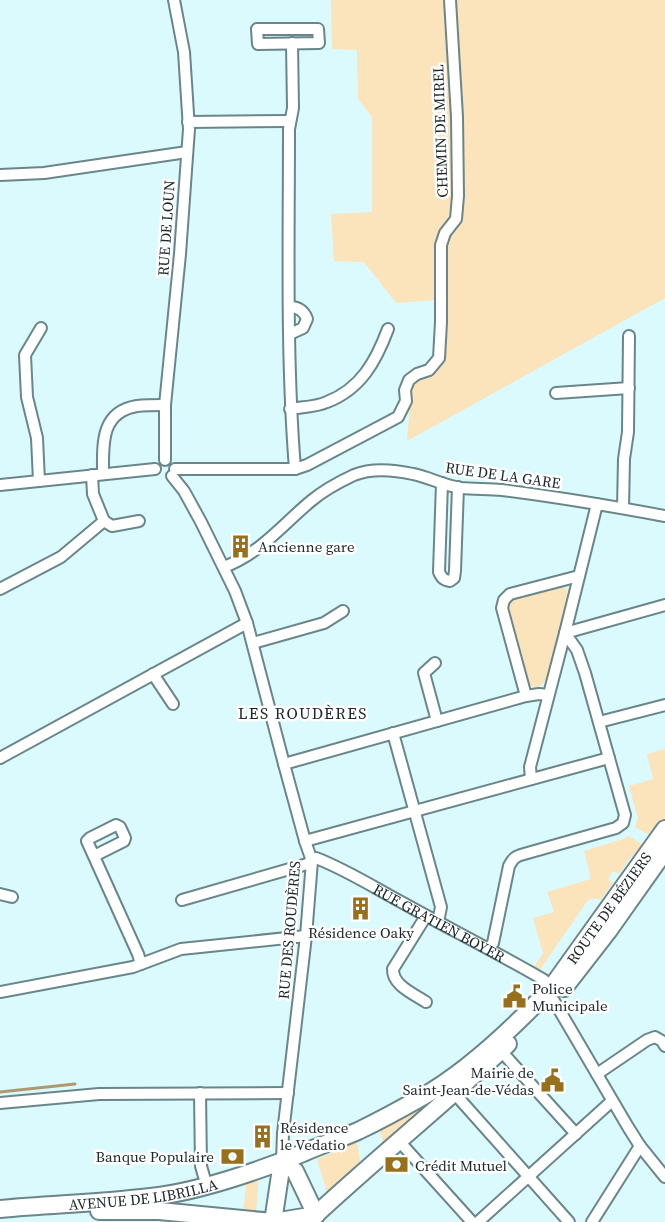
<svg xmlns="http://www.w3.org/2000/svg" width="665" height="1222" font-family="'Source Serif 4',serif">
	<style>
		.green { fill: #fbe3bb }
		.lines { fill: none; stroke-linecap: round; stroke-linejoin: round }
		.stream { stroke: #ad9870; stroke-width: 3 }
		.minor-casing { stroke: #6a8689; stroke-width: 14 }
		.primary-casing { stroke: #6a8689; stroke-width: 20 }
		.minor { stroke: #fff; stroke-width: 10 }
		.primary { stroke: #fff; stroke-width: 16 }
		.labels { text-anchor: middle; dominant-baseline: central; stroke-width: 5; stroke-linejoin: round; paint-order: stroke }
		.street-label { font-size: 15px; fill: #1c2829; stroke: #fff }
		.poi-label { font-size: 15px; fill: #1c2829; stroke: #fff; text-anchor: start }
		.neighbourhood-label { font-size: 16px; letter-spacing: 1.5px; fill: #1c2829; stroke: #fff }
	</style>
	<rect width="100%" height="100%" fill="#dbfafe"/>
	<g class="green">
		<polygon points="331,0 665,0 665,298 407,441 409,418 408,387 413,381 436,368 437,300 396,303 364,262 334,261 331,214 372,212 372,117 358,99 357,50 332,49"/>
		<path d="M561 587 567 589V596L548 675C544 682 542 687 534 688L529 684 507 608V604L513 599Z"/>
		<polygon points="665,749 665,818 651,836 635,827 638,819 629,786 653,779 647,754"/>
		<polygon points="629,836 643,845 630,858 619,874 613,871 608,879 613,883 601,899 591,899 588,900 540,970 534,967 543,953 533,918 554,912 547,892 591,879 584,851 623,839"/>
		<polygon points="428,1102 431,1105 384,1147 379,1127"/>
		<polygon points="357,1142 361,1166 328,1196 317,1159"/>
		<polygon points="259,1176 256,1212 243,1211 247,1179"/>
	</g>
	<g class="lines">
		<polyline class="stream" points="0,1092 75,1084"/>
		<defs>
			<g id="minor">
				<polygon points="257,29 318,29 319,43 258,44"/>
				<path d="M292 43 293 108 289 129C289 242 286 356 295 469"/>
				<polyline points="188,122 290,121"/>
				<polyline points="0,175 44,173 187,152"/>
				<path d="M290 307C299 307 304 311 307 319L303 328 290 334"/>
				<polyline points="556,393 629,388"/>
				<path d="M290 409C302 407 316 407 327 402 361 389 376 361 388 329"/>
				<polyline points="165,460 165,405 180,254 189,129 184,52 174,0"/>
				<polyline points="175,469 295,469 307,465 398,417 406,401 405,390 409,380 417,374 429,370 439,358 441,322 441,245 445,233 456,219 458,196 457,117 450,0"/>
				<path d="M103 474C103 445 100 412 137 406 146 405 156 405 165 405"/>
				<polyline points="172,476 184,491 201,522 235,591 247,623 284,764 305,841 312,861 306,936 283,1133 282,1162"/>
				<polyline points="39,481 37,438 27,397 25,355 41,328"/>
				<path d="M442 483 439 572C442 578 443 580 450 581L454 578 455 571 458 487"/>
				<polyline points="0,485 155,469"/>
				<polyline points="623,508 624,459 628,432 629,336"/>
				<polyline points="104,521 112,526 139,521"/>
				<path d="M224 567C262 552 281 526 311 501 324 490 339 482 354 475 371 468 395 470 413 474 429 477 444 486 461 488 475 489 489 489 502 490 557 497 611 506 665 516"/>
				<polyline points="0,589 61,557 104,521 93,494 92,475"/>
				<polyline points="253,643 324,623 343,611"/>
				<polyline points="435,663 424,673 437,721"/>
				<polyline points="153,674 173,704"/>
				<polyline points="526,696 502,608 504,600 510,594 579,576"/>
				<polyline points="599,722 665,705"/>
				<polyline points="393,733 441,907 438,922"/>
				<polyline points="0,758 247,623"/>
				<polyline points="284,764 526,696 539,694 548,695"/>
				<polyline points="531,779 530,767 565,633 597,504"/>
				<polyline points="305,841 609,758"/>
				<polyline points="94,856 124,841 125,838 120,827 116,825 90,838 87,841 138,954 141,964"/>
				<polyline points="0,894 12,897"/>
				<path id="s1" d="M182 900 307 864 316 858C347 870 375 888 403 903 448 928 494 951 539 977L544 980 551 988"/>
				<path d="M426 916 393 969C392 985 414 994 426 1002"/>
				<path d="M489 948 493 943 509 866C513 858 516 856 524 854L616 828 623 823 625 815 585 673 577 650 565 633 665 605"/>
				<polyline points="0,992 133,967 181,949 306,936"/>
				<polyline points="554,1001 628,1127 640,1146 665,1177"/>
				<polyline points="501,1051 576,1134"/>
				<polyline points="597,1074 647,1040 655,1037 662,1041 665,1046"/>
				<polyline points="200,1093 201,1166 205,1180 212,1184"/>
				<polyline points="455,1094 569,1222"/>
				<polyline points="0,1103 99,1094 288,1093"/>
				<polyline points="399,1141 472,1222"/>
				<polyline points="478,1222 612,1101"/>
				<polyline points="592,1222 640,1146"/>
			</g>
			<g id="primary">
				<polyline points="564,988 609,930 665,851"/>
				<polyline points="282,1162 295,1171 316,1215"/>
				<path id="s2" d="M0 1209C53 1204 106 1203 159 1196 207 1189 258 1171 303 1153 321 1145 340 1139 358 1131 379 1121 401 1109 422 1097 468 1071 514 1027 551 988L665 829"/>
				<polyline points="99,1211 159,1211 273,1222 316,1215"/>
				<polyline points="273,1222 282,1162"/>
				<path d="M308 1222C373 1161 443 1105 508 1044"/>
			</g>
		</defs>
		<use href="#minor" class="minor-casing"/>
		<use href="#primary" class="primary-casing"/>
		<use href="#minor" class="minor"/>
		<use href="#primary" class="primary"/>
	</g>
	<defs>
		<symbol id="building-bare" viewBox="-9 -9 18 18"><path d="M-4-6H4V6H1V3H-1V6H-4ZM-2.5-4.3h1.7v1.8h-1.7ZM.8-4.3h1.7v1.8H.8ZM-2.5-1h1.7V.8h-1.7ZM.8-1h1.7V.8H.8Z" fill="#986f1b" stroke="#fff" stroke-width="2.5" paint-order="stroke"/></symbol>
		<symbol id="civic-bare" viewBox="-9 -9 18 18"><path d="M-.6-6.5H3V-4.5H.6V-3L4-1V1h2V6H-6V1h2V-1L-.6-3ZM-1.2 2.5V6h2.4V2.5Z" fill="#986f1b" stroke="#fff" stroke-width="2.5" paint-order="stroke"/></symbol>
		<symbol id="bank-bare" viewBox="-9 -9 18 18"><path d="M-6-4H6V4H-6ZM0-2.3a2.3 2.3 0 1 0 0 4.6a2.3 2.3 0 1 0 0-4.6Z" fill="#986f1b" stroke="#fff" stroke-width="2.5" paint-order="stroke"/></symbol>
	</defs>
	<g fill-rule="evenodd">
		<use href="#building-bare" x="224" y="530" width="33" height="33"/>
		<use href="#building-bare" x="344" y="892" width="33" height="33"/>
		<use href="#civic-bare" x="498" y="980" width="33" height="33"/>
		<use href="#civic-bare" x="536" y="1064" width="33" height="33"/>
		<use href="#building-bare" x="246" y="1120" width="33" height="33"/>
		<use href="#bank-bare" x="216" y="1140" width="33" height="33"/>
		<use href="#bank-bare" x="380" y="1148" width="33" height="33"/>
	</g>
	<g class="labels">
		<g class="street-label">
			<text transform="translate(440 131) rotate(-92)">CHEMIN DE MIREL</text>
			<text transform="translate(166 228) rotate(-86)">RUE DE LOUN</text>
			<text transform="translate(503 475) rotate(8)">RUE DE LA GARE</text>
			<text stroke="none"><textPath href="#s2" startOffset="710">ROUTE DE BÉZIERS</textPath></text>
			<text stroke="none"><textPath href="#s1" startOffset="280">RUE GRATIEN BOYER</textPath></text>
			<text transform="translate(289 930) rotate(-85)">RUE DES ROUDÈRES</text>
			<text stroke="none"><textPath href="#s2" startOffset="144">AVENUE DE LIBRILLA</textPath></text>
		</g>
		<g class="poi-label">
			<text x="258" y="546">Ancienne gare</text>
			<text x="361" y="932" text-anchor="middle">Résidence Oaky</text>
			<text x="532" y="988">Police<tspan x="532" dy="17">Municipale</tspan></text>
			<text x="534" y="1072" text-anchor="end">Mairie de<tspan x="534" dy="17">Saint-Jean-de-Védas</tspan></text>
			<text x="280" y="1127">Résidence<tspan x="280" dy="17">le Vedatio</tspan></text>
			<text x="214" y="1156" text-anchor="end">Banque Populaire</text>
			<text x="415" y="1165">Crédit Mutuel</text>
		</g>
		<g class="neighbourhood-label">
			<text x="303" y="713">LES ROUDÈRES</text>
		</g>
	</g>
</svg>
